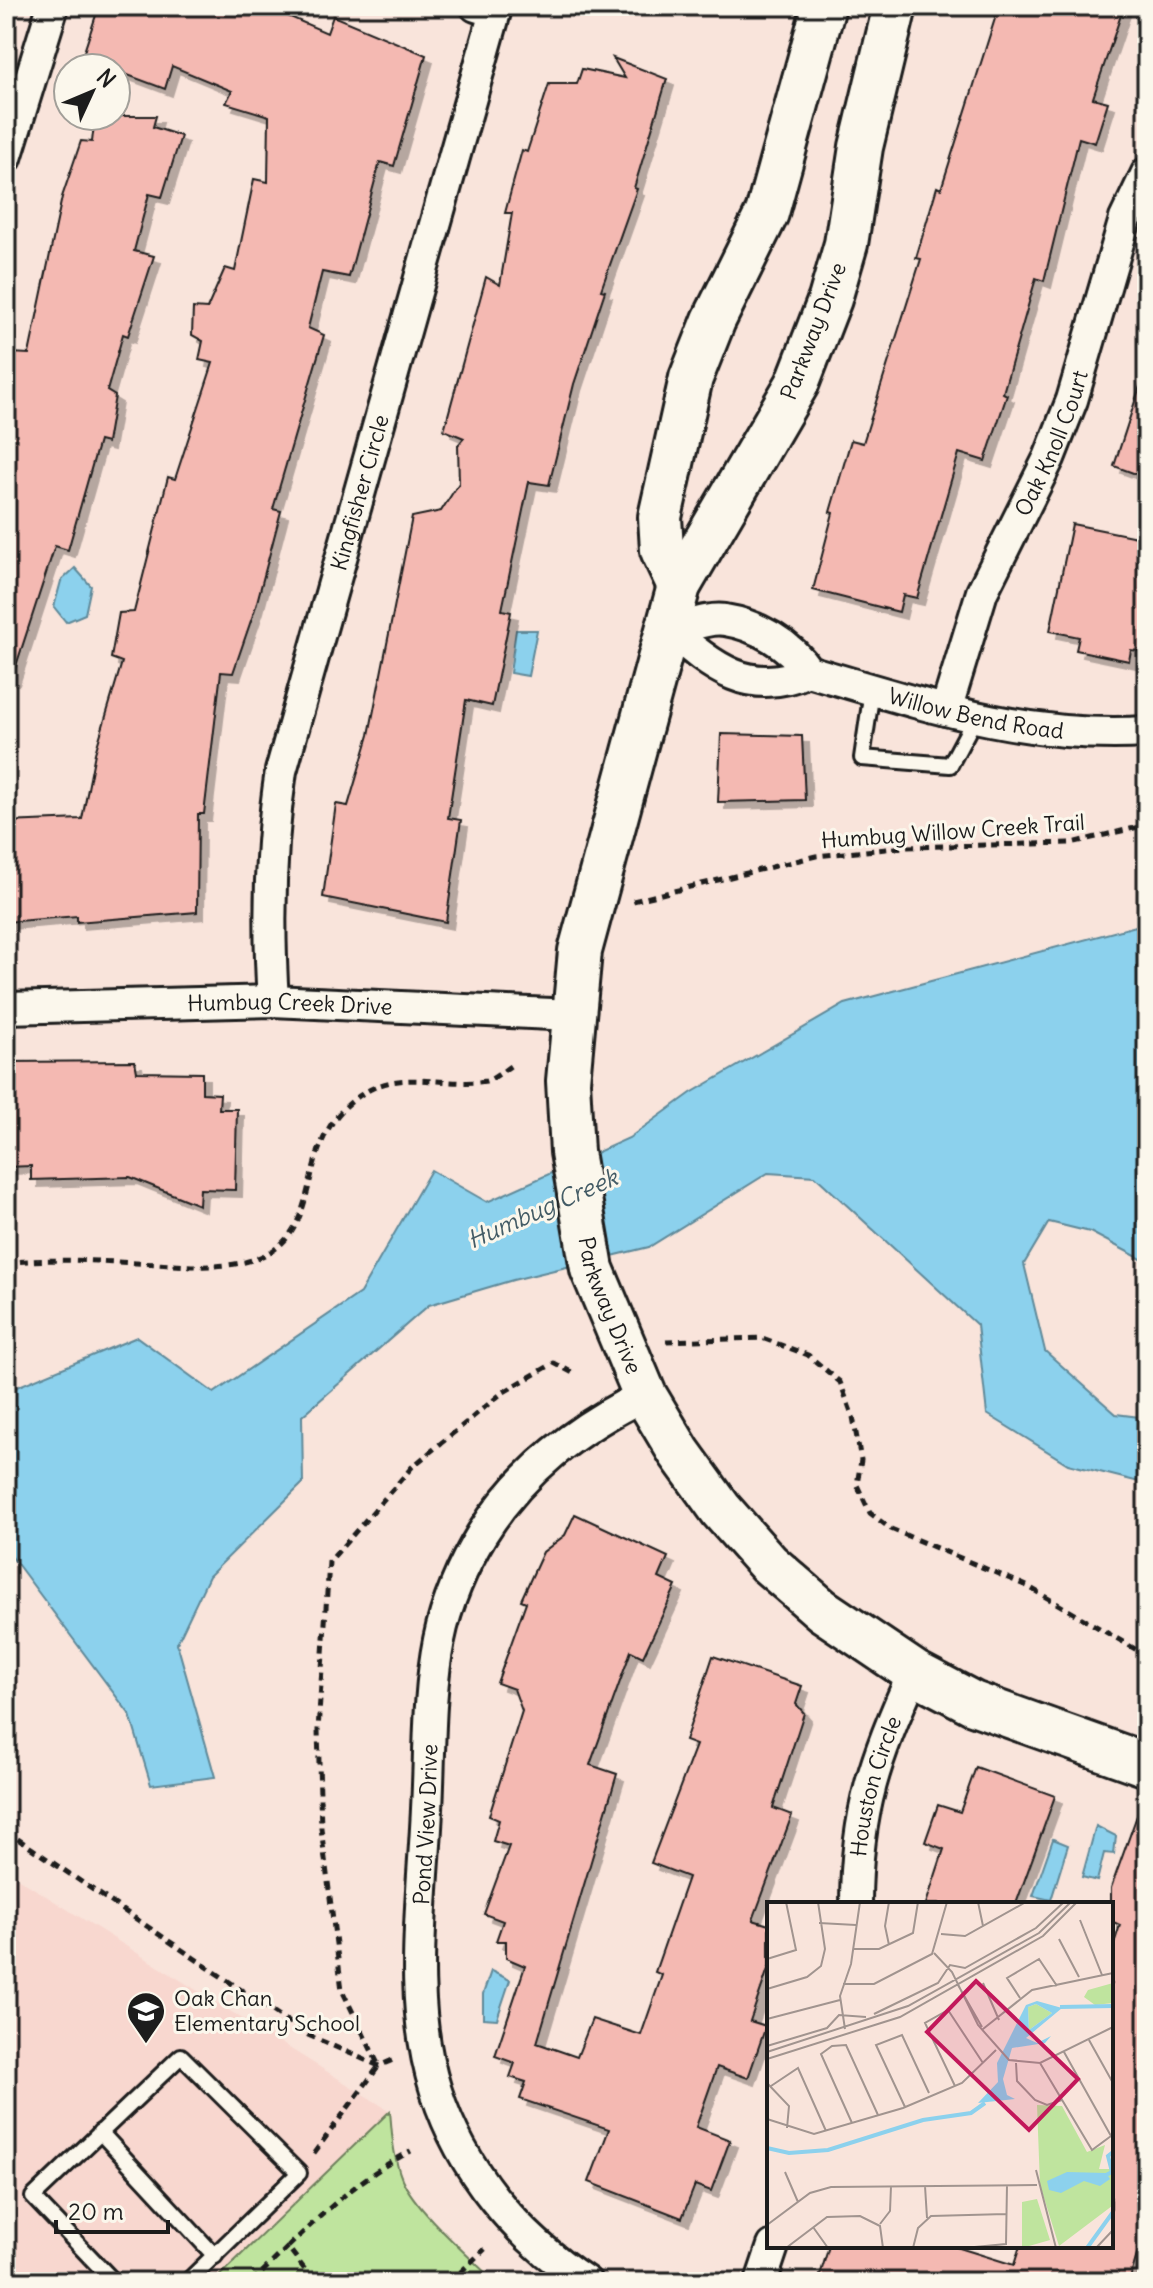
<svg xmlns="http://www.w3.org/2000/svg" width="1153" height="2288" font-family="Delius,sans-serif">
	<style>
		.built { fill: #f8d7cf }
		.green { fill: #bfe49e; stroke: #6e805d; stroke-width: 2 }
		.water { fill: #8cd1ed; stroke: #5f8999; stroke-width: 2 }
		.building { fill: #f4b9b2; stroke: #1c1c1c; stroke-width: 2; filter: url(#shadow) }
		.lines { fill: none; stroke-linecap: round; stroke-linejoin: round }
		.lane-casing { stroke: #1c1c1c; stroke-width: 20 }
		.street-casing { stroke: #1c1c1c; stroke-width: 36 }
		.secondary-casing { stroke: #1c1c1c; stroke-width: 48 }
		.path { stroke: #1c1c1c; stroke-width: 5; stroke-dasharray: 8 6; stroke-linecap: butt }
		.lane { stroke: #fbf7ec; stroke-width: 14 }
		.street { stroke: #fbf7ec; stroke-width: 30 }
		.secondary { stroke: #fbf7ec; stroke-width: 42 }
		.labels { text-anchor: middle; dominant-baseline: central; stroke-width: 6; stroke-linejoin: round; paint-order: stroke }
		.street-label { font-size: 22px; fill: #1c1c1c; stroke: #fbf7ec }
		.poi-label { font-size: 22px; fill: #1c1c1c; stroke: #fbf7ec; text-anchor: start }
		.water-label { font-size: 24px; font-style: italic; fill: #435b65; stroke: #fbf7ec }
		.inset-river { fill: none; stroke: #8cd1ed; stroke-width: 4 }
		.inset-road { fill: none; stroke: #a1948f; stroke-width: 2 }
		.view { fill: #c2185b; fill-opacity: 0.15; stroke: #c2185b; stroke-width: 4 }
		.inset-edge { fill: none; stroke: #1c1c1c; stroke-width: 4 }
	</style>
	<defs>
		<filter id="shadow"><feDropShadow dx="7" dy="7" stdDeviation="0" flood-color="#0004"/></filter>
	</defs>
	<rect width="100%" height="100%" fill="#f9e4db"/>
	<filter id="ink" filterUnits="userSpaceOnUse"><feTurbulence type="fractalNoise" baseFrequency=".0125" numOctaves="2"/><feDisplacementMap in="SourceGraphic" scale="16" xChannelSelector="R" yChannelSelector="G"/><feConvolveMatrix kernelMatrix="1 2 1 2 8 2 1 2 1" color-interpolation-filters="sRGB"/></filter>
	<g filter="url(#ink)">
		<polygon class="built" points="6,1871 390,2111 213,2282 6,2282"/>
		<path class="green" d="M390 2111C392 2134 393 2157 402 2179 416 2211 469 2256 495 2282H213Z"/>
		<g class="water">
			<polygon points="75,568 91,586 85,614 66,622 54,607 61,581"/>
			<polygon points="516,630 537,630 528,676 510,673"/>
			<polygon points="1147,923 1147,1262 1090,1232 1049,1222 1024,1264 1045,1351 1116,1414 1147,1418 1147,1484 1068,1464 987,1414 977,1325 815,1176 768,1173 649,1247 513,1280 429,1305 302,1416 303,1483 209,1576 177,1643 215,1777 151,1785 130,1715 6,1549 6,1395 14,1388 137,1337 214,1393 360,1293 431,1170 487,1202 629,1138 691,1093 845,1004"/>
			<polygon points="1096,1826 1116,1836 1114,1854 1104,1853 1097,1881 1082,1877"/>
			<polygon points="1053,1839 1068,1845 1051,1900 1033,1896"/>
			<polygon points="491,1971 510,1980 497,2019 483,2018 483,1994"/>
		</g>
		<g class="building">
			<polygon points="99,6 265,6 327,33 333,16 426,55 394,166 380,162 349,277 322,272 308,328 324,335 273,509 281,511 256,606 233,673 221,672 204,814 198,814 197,912 77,922 77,916 6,922 6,822 82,819 95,753 122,662 111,658 119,613 134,612 168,477 175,479 213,363 199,360 203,341 192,335 193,308 207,309 225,268 235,271 254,179 268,182 269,116 226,103 232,91 172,66 165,89 82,58"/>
			<polygon points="999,6 1124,6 1093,98 1108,102 1095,143 1079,138 1044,281 1036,278 1003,393 1007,395 985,461 959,453 917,598 903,595 899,612 813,590 833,513 830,512 851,440 863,443 921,259 916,258 937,187 941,189"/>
			<polygon points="613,58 667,79 634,188 637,189 601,290 605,291 574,384 549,485 529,482 502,610 511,612 492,706 466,700 448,818 461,820 446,922 323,897 336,804 348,806 369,735 412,517 441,511 459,483 458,445 464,438 444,430 486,277 500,285 512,213 505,213 522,150 527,152 549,84 577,84 582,69 625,78"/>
			<polygon points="95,116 156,116 153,127 181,136 162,197 149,194 134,251 154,256 128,336 123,334 107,391 115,396 107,443 99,441 68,550 55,546 12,678 6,677 6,372 11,353 29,354 62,197 81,141 92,142"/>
			<polygon points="1141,383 1147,384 1147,478 1114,466"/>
			<polygon points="1072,524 1147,539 1147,652 1131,650 1129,661 1076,650 1079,637 1050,631"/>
			<polygon points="721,734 802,736 805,800 718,802"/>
			<polygon points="135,1061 137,1072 202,1073 202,1093 220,1094 219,1109 237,1109 235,1190 200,1189 199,1205 130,1177 31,1180 31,1166 6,1167 6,1062"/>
			<polygon points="575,1514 668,1557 659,1578 676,1586 643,1657 631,1651 590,1765 617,1774 537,2043 577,2057 592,2019 641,2035 662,1975 655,1972 688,1877 651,1863 696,1745 685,1741 713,1656 802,1686 796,1704 804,1713 773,1808 792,1815 753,1920 769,1925 769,1966 750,2021 766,2026 748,2078 717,2067 696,2127 730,2140 711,2191 695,2185 682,2218 589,2182 609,2129 520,2099 526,2082 510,2077 515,2063 495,2056 525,1966 506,1958 506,1941 496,1941 503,1921 484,1914 509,1846 493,1841 499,1820 489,1816 522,1711 514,1689 497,1683 526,1602 521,1600 543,1552 565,1535"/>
			<polygon points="976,1767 1055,1796 1016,1904 926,1904 944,1849 925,1842 938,1805 960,1812"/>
			<polygon points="1143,1799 1147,1800 1147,2189 1141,2209 1147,2213 1147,2221 1129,2282 818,2282 829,2246 953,2246 1014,2265 1020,2246 1111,2246 1111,1953 1120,1925 1111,1921 1111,1888"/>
		</g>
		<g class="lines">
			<defs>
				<g id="lane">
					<polyline points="872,690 862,758 950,765 975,718"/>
					<polyline points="100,2132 215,2256"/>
					<polyline points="114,2282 33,2197 181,2056 299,2173 187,2282"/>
				</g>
				<g id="street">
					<polyline points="6,158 53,6"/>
					<path id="s1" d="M670 630C686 627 710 617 725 620 757 625 790 644 808 671 921 704 1027 740 1147 732"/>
					<path d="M670 630C713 667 750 698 808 671"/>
					<path id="s2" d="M946 710 982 592 1049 458 1072 400 1125 219 1147 173"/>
					<path id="s3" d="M273 1001C268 922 269 849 281 771L495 12 476 6"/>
					<path id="s4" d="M6 1008 273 1001 572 1015"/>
					<path id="s5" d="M856 1904C856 1812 876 1755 914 1672"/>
					<path id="s6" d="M586 2282C516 2236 462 2171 436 2091 407 2001 423 1901 427 1809 430 1753 428 1695 439 1640 446 1604 463 1565 482 1534 522 1470 578 1427 645 1395"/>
					<polyline points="761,2282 773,2246"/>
				</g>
				<g id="secondary">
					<path id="s7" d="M895 6 861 147 846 244 830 299 797 384 679 586 580 951 568 1081 572 1152 592 1269 645 1395 679 1452 721 1510 768 1563 822 1610 914 1672 973 1703 1147 1765"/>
					<polyline points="679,586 662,550 660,517 691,378 714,320 767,213 824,6"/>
				</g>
			</defs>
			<use href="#lane" class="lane-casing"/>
			<use href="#street" class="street-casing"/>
			<use href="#secondary" class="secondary-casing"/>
			<g class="path">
				<polyline points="633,901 816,856 906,847 1071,843 1147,825"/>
				<path d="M6 1263C55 1257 108 1262 157 1264 189 1266 230 1270 260 1257 332 1228 286 1133 371 1089 405 1071 450 1087 486 1081 494 1079 504 1070 512 1065"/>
				<polyline points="666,1341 762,1338 808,1355 840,1382 853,1417 861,1460 857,1485 870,1513 891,1529 1027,1586 1147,1656"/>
				<polyline points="6,1831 308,2035 379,2066 395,2059"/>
				<polyline points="314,2153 379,2066 342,1990 321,1828 318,1730 329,1562 412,1467 502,1393 554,1363 575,1374"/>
				<path d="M288 2247C326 2210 362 2176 411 2151"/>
				<polyline points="252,2282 288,2247 314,2282"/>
				<polyline points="450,2282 485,2249"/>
			</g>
			<use href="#lane" class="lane"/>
			<use href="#street" class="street"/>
			<use href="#secondary" class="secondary"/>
		</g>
	</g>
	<defs>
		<symbol id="school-pin" viewBox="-11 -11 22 30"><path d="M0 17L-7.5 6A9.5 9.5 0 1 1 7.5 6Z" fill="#1c1c1c" stroke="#fbf7ec"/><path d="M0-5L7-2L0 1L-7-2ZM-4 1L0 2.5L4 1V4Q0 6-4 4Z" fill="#fff"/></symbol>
	</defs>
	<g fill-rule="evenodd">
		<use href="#school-pin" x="124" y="1989" width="44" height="60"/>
	</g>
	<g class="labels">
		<g class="street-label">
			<text transform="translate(813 331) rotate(-69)">Parkway Drive</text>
			<text stroke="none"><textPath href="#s2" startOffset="288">Oak Knoll Court</textPath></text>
			<text stroke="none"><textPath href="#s3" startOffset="520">Kingfisher Circle</textPath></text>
			<text stroke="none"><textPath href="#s1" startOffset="330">Willow Bend Road</textPath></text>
			<text transform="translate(953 831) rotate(-4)">Humbug Willow Creek Trail</text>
			<text stroke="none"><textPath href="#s4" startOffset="284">Humbug Creek Drive</textPath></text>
			<text stroke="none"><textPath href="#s7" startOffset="1364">Parkway Drive</textPath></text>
			<text stroke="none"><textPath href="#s5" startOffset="120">Houston Circle</textPath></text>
			<text stroke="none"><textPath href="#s6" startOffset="516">Pond View Drive</textPath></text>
		</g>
		<g class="poi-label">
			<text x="174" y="1998">Oak Chan<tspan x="174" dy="25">Elementary School</tspan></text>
		</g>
		<g class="water-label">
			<text transform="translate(542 1208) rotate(-24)">Humbug Creek</text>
		</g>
	</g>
	<g transform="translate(767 1902)">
		<rect width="346" height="346" fill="#f9e4db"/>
		<path d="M346 81V101L328 103 317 95 321 88ZM269 102 285 111 262 128 261 105ZM270 203 295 204 320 250 338 243 332 267H346L345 304 292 344 273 283ZM270 297 283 338 255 346V300Z" fill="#bfe49e"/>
		<path d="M270 99 295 106 259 136 270 141 284 134 278 141 245 146 236 177 240 193 248 197 211 201 231 180 230 161 259 103ZM269 102 285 111 262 128 261 105ZM300 270 339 271 343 277 333 284 317 279 294 291 282 288 280 279Z" fill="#8cd1ed" fill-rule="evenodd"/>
		<path class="inset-river" d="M293 105 346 104M0 246 22 251 61 248 156 218 204 211 218 201M339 273 345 270 341 254 346 250M320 346 346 310"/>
		<path class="inset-road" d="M211 0 216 24M313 18 335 73M52 21 89 23M174 32 198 34 259 0M292 37 312 75M122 43 118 24 122 0M87 47H112L146 31 151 0M167 51 185 70 211 123 242 158 273 161 346 125M0 57 29 48 19 0M216 81 232 118M76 82H107L165 52 180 0M191 83 215 125M0 87 40 75 54 64 58 47 51 0M253 96 240 76 272 57 290 84M107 112 171 81 183 63 198 66 269 26 297 0M0 117 73 98M78 127 73 94 84 62 93 0M216 127 265 88 346 71M322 138 346 181M0 144 60 126 72 113 99 115M0 150 141 104 272 31 304 0M0 157 133 115 276 34 310 0M249 161 250 179 268 198 280 203 295 198M273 161 325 248 344 234 297 150M0 181 22 204 20 226M4 184 31 166 59 229M188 184 158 121 181 108 216 161M138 205 109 143 135 133 162 191M0 217 47 232 136 206 195 181 229 148M85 221 54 152 65 144 79 143 111 213M269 268 289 346M18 270 31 300M158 284 160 316M113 322 123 309 124 284M0 323 43 291 64 285 270 283M46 325 61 346M19 346 60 315 93 314 113 324 116 346M146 346 151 326 164 314 239 312M197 346 239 342 240 283M329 346 346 328"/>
		<path class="view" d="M209 79 311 177 262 228 160 130Z"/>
		<rect width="346" height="346" class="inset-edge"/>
	</g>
	<rect width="1153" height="2288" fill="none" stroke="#fbf7ec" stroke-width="32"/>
	<rect x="16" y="16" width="1121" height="2256" fill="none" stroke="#1c1c1c" stroke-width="3" filter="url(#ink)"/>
	<g transform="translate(92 92) rotate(46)"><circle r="38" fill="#fbf7ec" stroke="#a29f99" stroke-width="2"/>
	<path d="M0-6L14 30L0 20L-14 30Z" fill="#1c1c1c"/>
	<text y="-12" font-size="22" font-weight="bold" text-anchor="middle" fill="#1c1c1c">N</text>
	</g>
	<path d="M56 2220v12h112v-12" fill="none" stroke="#1c1c1c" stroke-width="4"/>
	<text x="68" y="2220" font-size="24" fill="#1c1c1c" stroke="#fbf7ec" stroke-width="6" paint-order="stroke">20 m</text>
</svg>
